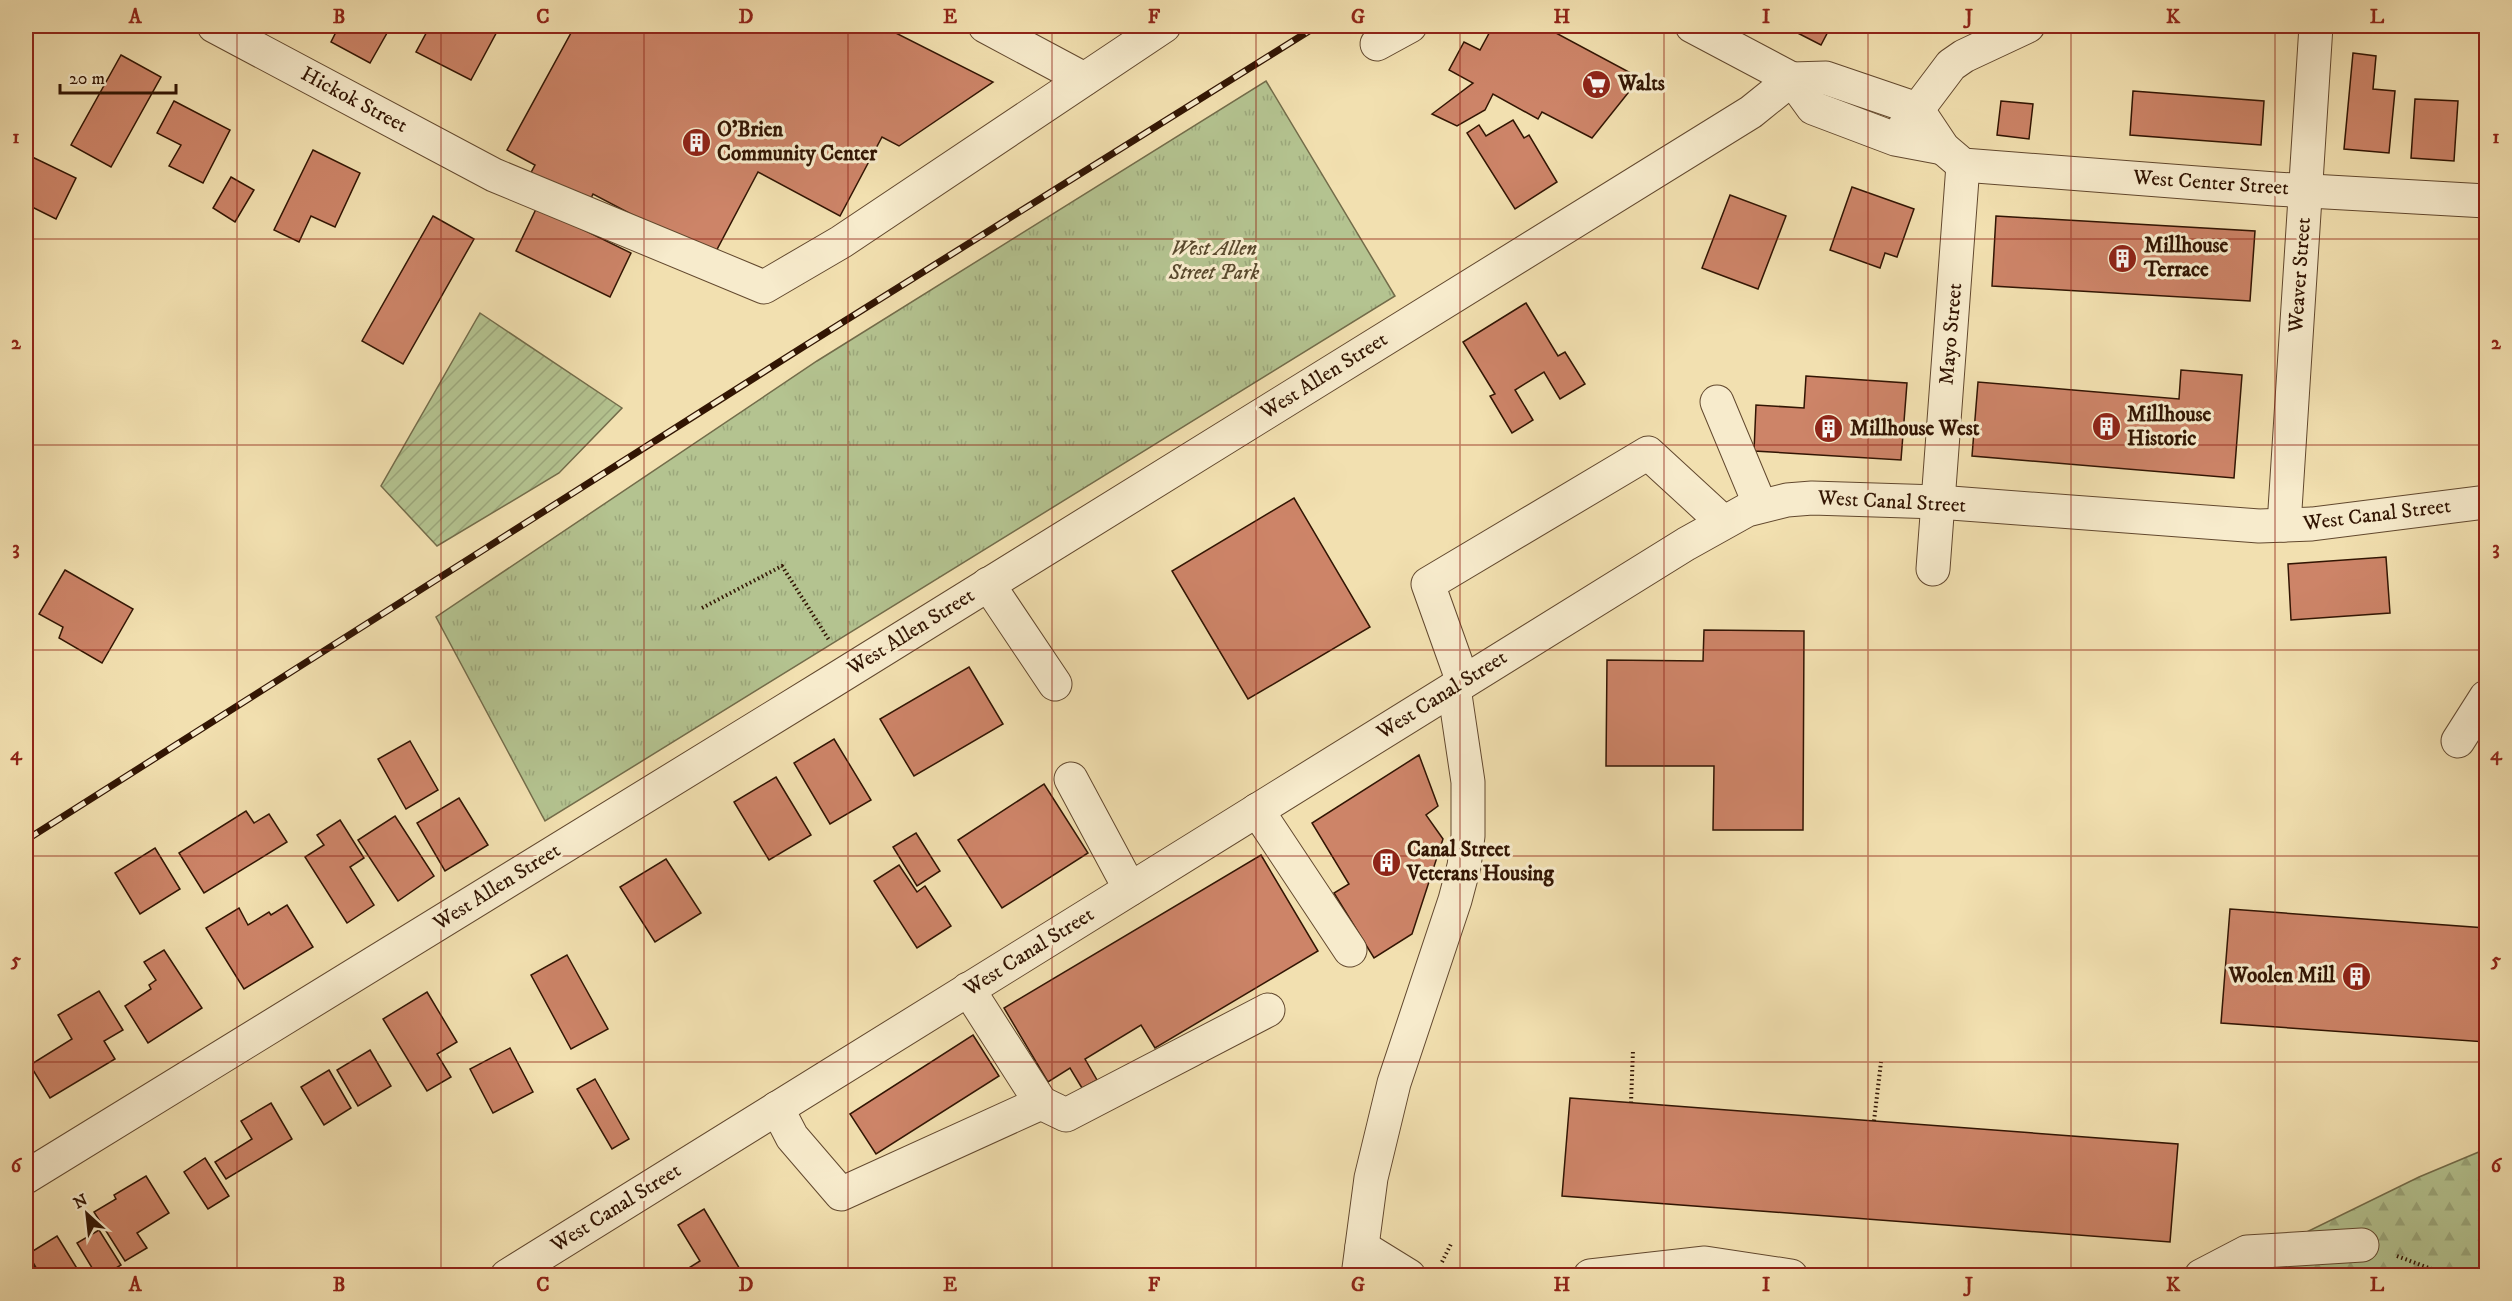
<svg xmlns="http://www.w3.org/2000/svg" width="2512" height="1301" font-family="'IM FELL DW Pica',serif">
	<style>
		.forest { fill: url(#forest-firs); stroke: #736c4a; stroke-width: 1.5 }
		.park { fill: url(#park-tufts); stroke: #736c4a; stroke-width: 1.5 }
		.garden { fill: url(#garden-furrows); stroke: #736c4a; stroke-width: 1.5 }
		.building { fill: #cd8468; stroke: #321503; stroke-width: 1.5 }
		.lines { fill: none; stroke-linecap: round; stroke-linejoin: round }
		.minor-casing { stroke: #62482e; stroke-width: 35 }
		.path { stroke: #321503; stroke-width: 4; stroke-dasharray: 1.5 3; stroke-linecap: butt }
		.minor { stroke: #f7ebcc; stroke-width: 33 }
		.rail-casing { stroke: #321503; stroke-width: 7 }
		.rail { stroke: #f7ebcc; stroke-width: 4.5; stroke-dasharray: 14; stroke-linecap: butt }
		.grid { fill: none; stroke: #8f2418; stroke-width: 1.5; stroke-opacity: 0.55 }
		.labels { text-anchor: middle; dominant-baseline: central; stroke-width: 6; stroke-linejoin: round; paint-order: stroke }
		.poi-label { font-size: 21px; font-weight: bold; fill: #321503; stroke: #f7ebcc; text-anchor: start }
		.street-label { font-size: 21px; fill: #321503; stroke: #f7ebcc }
		.park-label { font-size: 21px; font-style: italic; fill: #59492d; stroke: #f7ebcc }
		.neatline { fill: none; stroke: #8f2418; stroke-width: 2 }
		.grid-label { font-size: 20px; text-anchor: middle; font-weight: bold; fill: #8f2418 }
	</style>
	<defs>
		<pattern id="forest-firs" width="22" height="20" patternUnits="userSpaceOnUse" patternTransform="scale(1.5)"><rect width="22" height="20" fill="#b4c390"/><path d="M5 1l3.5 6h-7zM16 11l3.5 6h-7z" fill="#9ba77b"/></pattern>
		<pattern id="park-tufts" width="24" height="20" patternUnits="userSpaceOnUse" patternTransform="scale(1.5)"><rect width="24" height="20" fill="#b4c390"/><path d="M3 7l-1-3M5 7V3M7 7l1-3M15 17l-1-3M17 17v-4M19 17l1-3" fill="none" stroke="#9ba77b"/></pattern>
		<pattern id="garden-furrows" width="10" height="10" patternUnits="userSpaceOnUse" patternTransform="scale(1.5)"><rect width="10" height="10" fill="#b4c390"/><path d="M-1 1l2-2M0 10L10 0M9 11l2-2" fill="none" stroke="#9ba77b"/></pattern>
	</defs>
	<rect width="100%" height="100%" fill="#f2e0b0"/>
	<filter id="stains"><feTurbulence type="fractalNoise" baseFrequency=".00333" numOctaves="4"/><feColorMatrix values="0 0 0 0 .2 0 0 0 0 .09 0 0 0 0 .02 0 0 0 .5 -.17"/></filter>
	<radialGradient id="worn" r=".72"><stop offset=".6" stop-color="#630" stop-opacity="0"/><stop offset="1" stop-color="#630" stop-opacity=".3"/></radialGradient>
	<polygon class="forest" points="2486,1149 2486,1275 2217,1276 2419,1177"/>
	<polygon class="park" points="1266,81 1395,296 545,821 436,617 817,361"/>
	<polygon class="garden" points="480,313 622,408 559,473 437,546 381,486"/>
	<g class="building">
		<polygon points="339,26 391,26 370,63 331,42"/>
		<polygon points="430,26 500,26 471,80 416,52"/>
		<polygon points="562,26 882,26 993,82 899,146 882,137 840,216 758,172 713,257 593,194 586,209 528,178 535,165 507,150 572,31"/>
		<polygon points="1493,26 1543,26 1640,78 1592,138 1542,112 1538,119 1493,94 1485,110 1457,126 1432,114 1473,83 1449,70 1464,42 1480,50"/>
		<polygon points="1784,26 1831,26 1821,45"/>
		<polygon points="2353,53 2376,56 2373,89 2395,91 2389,153 2344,149"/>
		<polygon points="121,55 161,77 111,167 71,145"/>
		<polygon points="2133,91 2264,101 2261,145 2130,135"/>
		<polygon points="2415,99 2458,101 2454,161 2411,158"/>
		<polygon points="174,101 230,130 203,183 169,166 181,145 157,133"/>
		<polygon points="2001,101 2033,104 2029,139 1997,135"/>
		<polygon points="1513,120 1524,138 1529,135 1557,182 1515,209 1467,133 1479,125 1486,136"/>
		<polygon points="313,150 360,173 335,227 311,216 299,242 274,230"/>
		<polygon points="26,154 76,178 56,219 26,204"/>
		<polygon points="231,177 254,190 235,222 213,208"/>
		<polygon points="1852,187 1914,209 1897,257 1885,253 1880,268 1830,250"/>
		<polygon points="1730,195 1786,216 1758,289 1702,268"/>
		<polygon points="537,207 631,253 610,297 516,251"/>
		<polygon points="433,216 474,239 403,364 362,341"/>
		<polygon points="1996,216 2255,231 2250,301 1992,286"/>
		<polygon points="1526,303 1558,356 1565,352 1585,384 1560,399 1544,372 1515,390 1533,420 1512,433 1490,396 1495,394 1463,342"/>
		<polygon points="2181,370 2242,375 2234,478 1972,456 1978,382 2179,399"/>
		<polygon points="1806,376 1907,383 1901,460 1754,451 1756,405 1804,408"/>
		<polygon points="1294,498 1370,627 1248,699 1172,571"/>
		<polygon points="2386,557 2390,613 2291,620 2288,564"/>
		<polygon points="65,570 133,609 102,663 59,638 63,627 39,614"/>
		<polygon points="1704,630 1804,631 1803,830 1713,830 1714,766 1606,766 1607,660 1703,661"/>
		<polygon points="969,667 1003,724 914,776 880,719"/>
		<polygon points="834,739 871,800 830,824 794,763"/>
		<polygon points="410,741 438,790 406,809 378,759"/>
		<polygon points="1419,755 1438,806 1426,815 1443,839 1412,934 1374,958 1334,893 1349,884 1312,823"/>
		<polygon points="776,777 811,835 769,860 734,802"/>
		<polygon points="1044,784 1088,853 1002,908 958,840"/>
		<polygon points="459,798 488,845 445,871 417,823"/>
		<polygon points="246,811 254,823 269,814 287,842 204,893 179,853"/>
		<polygon points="395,816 434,876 398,901 358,840"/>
		<polygon points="340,820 364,858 350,867 374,905 347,923 305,857 324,845 317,835"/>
		<polygon points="916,833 940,871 917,886 893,847"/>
		<polygon points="155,848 180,889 140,914 115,873"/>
		<polygon points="1261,855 1318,951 1155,1048 1141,1025 1085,1059 1097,1080 1082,1088 1070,1068 1048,1082 1004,1008"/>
		<polygon points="666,859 701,913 655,942 620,887"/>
		<polygon points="899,865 917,892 925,886 951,926 917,948 874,881"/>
		<polygon points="287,905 313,947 244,989 206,928 239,908 248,925 269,912 271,915"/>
		<polygon points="2230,909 2486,928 2486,1042 2221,1023"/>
		<polygon points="164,950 202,1008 148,1043 125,1006 151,989 149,985 156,980 144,962"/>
		<polygon points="567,955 608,1029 571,1049 531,975"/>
		<polygon points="99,991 123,1030 104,1041 115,1059 50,1098 30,1065 72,1039 58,1015"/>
		<polygon points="427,992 457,1042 437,1054 451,1077 427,1091 383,1019"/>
		<polygon points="973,1035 999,1076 876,1154 850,1114"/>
		<polygon points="510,1048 533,1092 493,1113 470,1069"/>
		<polygon points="370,1050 391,1086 358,1106 337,1070"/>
		<polygon points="329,1070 351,1108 324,1125 301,1087"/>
		<polygon points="595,1079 629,1139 612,1149 577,1089"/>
		<polygon points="1570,1098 2178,1144 2170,1242 1562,1196"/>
		<polygon points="271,1103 292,1139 226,1179 215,1162 252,1139 241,1121"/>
		<polygon points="26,1104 33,1116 26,1121"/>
		<polygon points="205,1158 229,1196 208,1209 184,1172"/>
		<polygon points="146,1176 169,1213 137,1233 147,1248 125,1261 94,1212 116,1199 114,1195"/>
		<polygon points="704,1209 744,1276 676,1276 700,1261 678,1225"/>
		<polygon points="99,1230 121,1265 103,1276 97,1276 77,1243"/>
		<polygon points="57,1236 78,1270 69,1276 41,1276 28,1254"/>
		<polygon points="26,1253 40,1276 26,1276"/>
	</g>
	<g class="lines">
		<defs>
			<g id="minor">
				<polyline points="214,26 494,175 764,287 841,242 1164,26"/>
				<polyline points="985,26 1084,79"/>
				<polyline points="1692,26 1792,79 1813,108 1895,139 1943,148"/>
				<polyline points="1377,44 1410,26"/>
				<polyline points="1792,79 1826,78 1917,109 1943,148 1963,165 2275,189 2486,201"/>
				<polyline points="1905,126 1951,65 1964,56 2028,26"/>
				<polyline points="1717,402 1760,505"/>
				<polyline points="2284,525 2316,26"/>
				<polyline points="1933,569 1963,165"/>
				<polyline points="988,584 1055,684"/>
				<polyline points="1463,682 1428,584 1648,453 1723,522"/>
				<polyline points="2458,741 2486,697"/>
				<polyline points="1071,779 1130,889"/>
				<polyline points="1257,810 1350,950"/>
				<polyline points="1041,1103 1066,1115 1268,1010"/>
				<polyline points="777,1108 792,1137 841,1194 1041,1103 968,989"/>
				<polyline points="26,1177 831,682 1751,112 1792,79"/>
				<polyline points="1362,1247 1409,1276"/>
				<polyline points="507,1276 1686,544 1747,510 1787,500 1812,498 1938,502 2259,526 2312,524 2486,502"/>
				<polyline points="1358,1276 1371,1178 1394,1083 1455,900 1464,866 1468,836 1468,782 1454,688"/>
				<polyline points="1590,1276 1705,1263 1791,1276"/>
				<polyline points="2201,1276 2247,1252 2362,1245"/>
			</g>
		</defs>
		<use href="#minor" class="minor-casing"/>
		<g class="path">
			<polyline points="702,608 782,566 829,640"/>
			<polyline points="1631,1103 1633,1050"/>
			<polyline points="1874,1121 1881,1062"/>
			<polyline points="2397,1256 2450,1276"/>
			<polyline points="1442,1262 1452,1242"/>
		</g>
		<use href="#minor" class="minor"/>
		<defs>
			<polyline id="rail" points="26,840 803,347 1317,26"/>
		</defs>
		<use href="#rail" class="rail-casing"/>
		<use href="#rail" class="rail"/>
	</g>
	<path class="grid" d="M237 26V1276M441 26V1276M644 26V1276M848 26V1276M1052 26V1276M1256 26V1276M1460 26V1276M1664 26V1276M1868 26V1276M2071 26V1276M2275 26V1276M26 239H2486M26 445H2486M26 650H2486M26 856H2486M26 1062H2486"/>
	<defs>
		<symbol id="supermarket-disc" viewBox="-11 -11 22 22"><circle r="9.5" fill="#8f2418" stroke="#f7ebcc"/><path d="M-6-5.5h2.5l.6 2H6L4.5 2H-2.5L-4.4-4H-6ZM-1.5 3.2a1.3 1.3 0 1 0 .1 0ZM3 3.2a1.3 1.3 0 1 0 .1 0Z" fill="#fff"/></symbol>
		<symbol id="building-disc" viewBox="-11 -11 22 22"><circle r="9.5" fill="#8f2418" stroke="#f7ebcc"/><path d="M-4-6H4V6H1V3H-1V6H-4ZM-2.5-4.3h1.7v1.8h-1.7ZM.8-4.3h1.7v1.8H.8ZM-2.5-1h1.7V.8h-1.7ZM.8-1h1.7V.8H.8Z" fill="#fff"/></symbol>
	</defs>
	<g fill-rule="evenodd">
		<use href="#supermarket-disc" x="1580" y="68" width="33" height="33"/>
		<use href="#building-disc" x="680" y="126" width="33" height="33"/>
		<use href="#building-disc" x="2106" y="242" width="33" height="33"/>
		<use href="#building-disc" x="2090" y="410" width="33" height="33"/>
		<use href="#building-disc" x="1812" y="412" width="33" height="33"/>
		<use href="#building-disc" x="1370" y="846" width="33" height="33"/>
		<use href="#building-disc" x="2340" y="960" width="33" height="33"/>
	</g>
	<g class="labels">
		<g class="poi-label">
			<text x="1618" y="84">Walts</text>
			<text x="717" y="130">O'Brien<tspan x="717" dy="24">Community Center</tspan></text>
			<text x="2144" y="246">Millhouse<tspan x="2144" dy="24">Terrace</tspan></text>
			<text x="2127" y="415">Millhouse<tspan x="2127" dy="24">Historic</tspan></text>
			<text x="1850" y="429">Millhouse West</text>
			<text x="1407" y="850">Canal Street<tspan x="1407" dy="24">Veterans Housing</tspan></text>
			<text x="2335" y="976" text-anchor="end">Woolen Mill</text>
		</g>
		<g class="street-label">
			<text transform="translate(354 100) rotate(28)">Hickok Street</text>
			<text transform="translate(2211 183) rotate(4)">West Center Street</text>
			<text transform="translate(2300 275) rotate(-86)">Weaver Street</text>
			<text transform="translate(1951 334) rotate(-85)">Mayo Street</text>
			<text transform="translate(1324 376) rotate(-32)">West Allen Street</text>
			<text transform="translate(1892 502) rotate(3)">West Canal Street</text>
			<text transform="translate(2377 515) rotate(-7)">West Canal Street</text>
			<text transform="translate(911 632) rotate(-32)">West Allen Street</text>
			<text transform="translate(1442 695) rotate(-32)">West Canal Street</text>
			<text transform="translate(497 887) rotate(-32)">West Allen Street</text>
			<text transform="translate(1029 952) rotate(-32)">West Canal Street</text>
			<text transform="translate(616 1208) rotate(-32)">West Canal Street</text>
		</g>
		<g class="park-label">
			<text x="1214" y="249">West Allen<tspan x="1214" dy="24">Street Park</tspan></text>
		</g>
	</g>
	<rect width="2512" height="1301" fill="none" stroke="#f2e0b0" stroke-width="66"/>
	<g transform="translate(87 1214) rotate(333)" stroke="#f7ebcc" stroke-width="4.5" paint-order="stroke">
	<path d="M0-4.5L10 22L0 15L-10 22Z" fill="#321503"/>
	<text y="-9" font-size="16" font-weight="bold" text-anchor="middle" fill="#321503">N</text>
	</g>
	<path d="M60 84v9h116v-9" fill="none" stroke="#321503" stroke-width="3"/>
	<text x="69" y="84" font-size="18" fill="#321503" stroke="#f7ebcc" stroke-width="4.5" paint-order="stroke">20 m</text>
	<rect x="33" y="33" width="2446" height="1235" class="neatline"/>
	<g class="grid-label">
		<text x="135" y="23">A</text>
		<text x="339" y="23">B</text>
		<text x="543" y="23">C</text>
		<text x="746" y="23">D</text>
		<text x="950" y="23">E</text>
		<text x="1154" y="23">F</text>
		<text x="1358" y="23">G</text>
		<text x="1562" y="23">H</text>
		<text x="1766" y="23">I</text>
		<text x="1969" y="23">J</text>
		<text x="2173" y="23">K</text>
		<text x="2377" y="23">L</text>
		<text x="16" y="143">1</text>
		<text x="2496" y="143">1</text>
		<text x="16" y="349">2</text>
		<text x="2496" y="349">2</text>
		<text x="16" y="554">3</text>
		<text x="2496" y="554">3</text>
		<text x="16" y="760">4</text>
		<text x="2496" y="760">4</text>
		<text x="16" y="966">5</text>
		<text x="2496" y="966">5</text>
		<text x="16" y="1172">6</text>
		<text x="2496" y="1172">6</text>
		<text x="135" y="1291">A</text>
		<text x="339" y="1291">B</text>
		<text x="543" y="1291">C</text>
		<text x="746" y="1291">D</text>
		<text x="950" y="1291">E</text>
		<text x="1154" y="1291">F</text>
		<text x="1358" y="1291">G</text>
		<text x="1562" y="1291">H</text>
		<text x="1766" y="1291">I</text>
		<text x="1969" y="1291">J</text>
		<text x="2173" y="1291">K</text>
		<text x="2377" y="1291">L</text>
	</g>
	<rect width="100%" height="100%" filter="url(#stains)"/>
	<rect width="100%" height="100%" fill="url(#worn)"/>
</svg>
